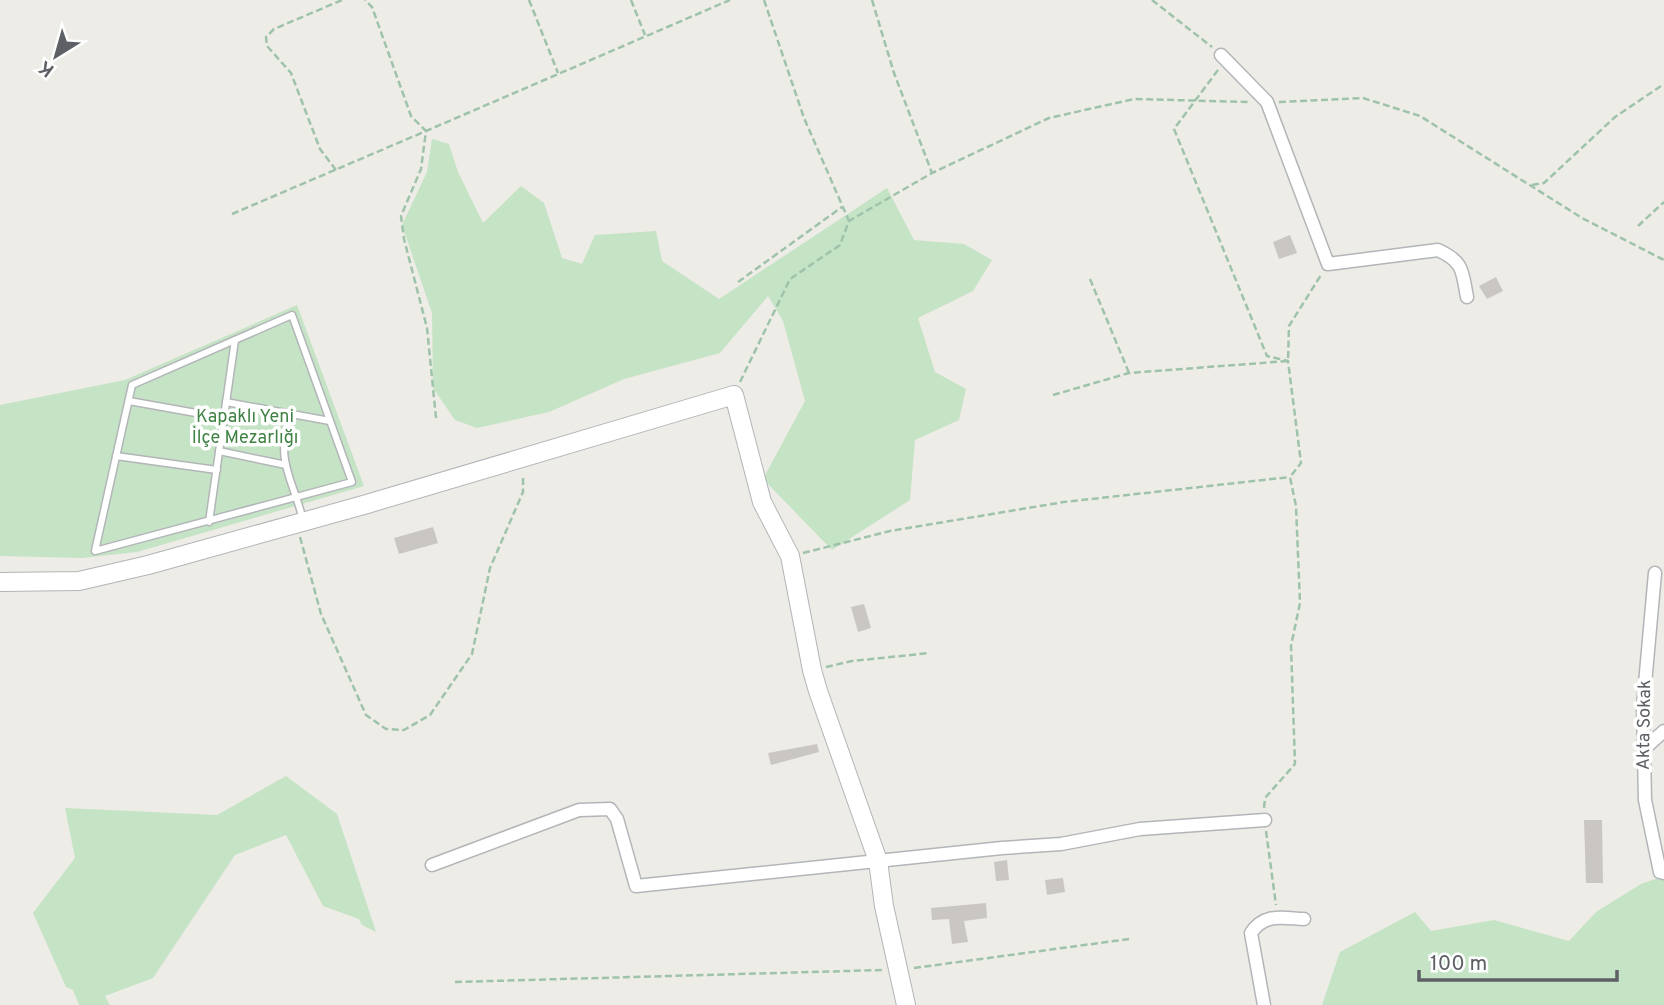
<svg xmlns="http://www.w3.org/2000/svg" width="1664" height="1005" font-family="Overpass,sans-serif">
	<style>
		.green { fill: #c5e3c5 }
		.building { fill: #cac7c2 }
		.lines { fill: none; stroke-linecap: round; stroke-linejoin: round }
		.lane-casing { stroke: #b3b5b9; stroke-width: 9 }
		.street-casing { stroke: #b3b5b9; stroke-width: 15 }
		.secondary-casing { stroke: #b2b4b9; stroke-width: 20 }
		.path { stroke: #9fc3aa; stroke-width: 2.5; stroke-dasharray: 7 3.5; stroke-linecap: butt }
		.lane { stroke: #fff; stroke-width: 6 }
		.street { stroke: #fff; stroke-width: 12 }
		.secondary { stroke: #fff; stroke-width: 18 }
		.labels { text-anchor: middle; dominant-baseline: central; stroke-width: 7; stroke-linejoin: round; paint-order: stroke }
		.park-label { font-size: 18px; fill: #3f8243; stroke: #fff }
		.street-label { font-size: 18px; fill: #5d6064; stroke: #fff }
	</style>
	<rect width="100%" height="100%" fill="#eeece6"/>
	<g class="green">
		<polygon points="432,139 449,144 458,172 483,223 521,186 544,203 562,258 582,264 595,235 656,231 662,261 719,299 887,188 914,240 964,244 992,260 973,291 918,318 935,372 966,389 959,420 915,440 910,500 832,550 763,479 805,401 783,321 768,296 720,353 624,379 549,412 477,428 455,420 433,388 432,313 402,225 427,172"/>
		<polygon points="297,305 364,486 137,552 82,558 0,556 0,405 125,380"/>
		<polygon points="286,776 337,814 376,932 362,925 359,919 323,906 286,835 235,855 153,978 105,996 110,1005 79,1005 73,990 66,987 33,913 75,858 65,808 217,815"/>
		<polygon points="1664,876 1664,1005 1322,1005 1340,952 1415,912 1431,931 1494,920 1569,941 1596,912 1641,884"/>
	</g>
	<g class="building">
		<polygon points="1290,235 1297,253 1279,259 1273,242"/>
		<polygon points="1496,277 1503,291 1487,299 1479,286"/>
		<polygon points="433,527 438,543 399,554 394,538"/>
		<polygon points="864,604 871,628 858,632 851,607"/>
		<polygon points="817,744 819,752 771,765 768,753"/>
		<polygon points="1584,820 1602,820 1603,883 1586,883"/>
		<polygon points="1007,860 1009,880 996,881 994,862"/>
		<polygon points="1063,878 1065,892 1047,895 1045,880"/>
		<polygon points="986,903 987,918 964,921 968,942 952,944 949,919 932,920 931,908"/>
	</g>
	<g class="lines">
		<defs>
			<g id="lane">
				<polygon points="292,315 352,482 95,551 132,385"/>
				<polyline points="129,401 224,418"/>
				<polyline points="226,402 330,421"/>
				<path d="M290 414C275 463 292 476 303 520"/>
				<polyline points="219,451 286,465"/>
				<polyline points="116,456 217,470"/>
				<polyline points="209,522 235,340"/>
			</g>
			<g id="street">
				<path d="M1221 55 1267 102 1328 264 1438 250C1464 262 1462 271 1467 297"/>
				<polyline points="1655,573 1643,706 1645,800 1660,872 1664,873"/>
				<polyline points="1644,749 1664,731"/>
				<polyline points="432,865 579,810 610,809 617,819 636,886 1002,848 1061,844 1140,829 1265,820"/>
				<path d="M1264 1005 1251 933C1264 913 1281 918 1304 919"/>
			</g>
			<polyline id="secondary" points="0,582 79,581 148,565 367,504 734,395 762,502 790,556 812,670 818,691 878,861 884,906 906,1005"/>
		</defs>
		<use href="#lane" class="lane-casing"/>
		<use href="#street" class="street-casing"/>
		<use href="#secondary" class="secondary-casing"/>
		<g class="path">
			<polyline points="529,0 558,73"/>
			<polyline points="631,0 645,35"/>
			<polyline points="764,0 804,118 849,221"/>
			<polyline points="872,0 894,73 932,173"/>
			<polyline points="1152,0 1212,47"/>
			<polyline points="1218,70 1174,129 1267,356 1288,361 1301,463 1290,477 1296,506 1300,603 1291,646 1295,764 1265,798 1264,808"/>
			<polyline points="1279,102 1363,98 1420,116 1582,218 1664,260"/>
			<polyline points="336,170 320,149 291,73 267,46 266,37 274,29 342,0"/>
			<polyline points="1532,185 1544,183 1615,117 1664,84"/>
			<polyline points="232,214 426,131 411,116 372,7 365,0"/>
			<polyline points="1638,226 1664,202"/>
			<polyline points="1090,279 1129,373"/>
			<polyline points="738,282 842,207"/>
			<polyline points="740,382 790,279 840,245 849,221 932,173 1049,118 1134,99 1248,102"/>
			<polyline points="1053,395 1129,373 1288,361 1289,326 1321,275"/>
			<polyline points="436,418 427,328 404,239 401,216 421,169 426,131 730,0"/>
			<polyline points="300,537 321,614 366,715 386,729 404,730 430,715 472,654 490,568 523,492 523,475"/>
			<polyline points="803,553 890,531 1064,502 1290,477"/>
			<polyline points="826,667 852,661 930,653"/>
			<polyline points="1266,831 1276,905"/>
			<polyline points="914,968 1129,939"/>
			<polyline points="455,982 883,970"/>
		</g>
		<use href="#lane" class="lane"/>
		<use href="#street" class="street"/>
		<use href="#secondary" class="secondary"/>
	</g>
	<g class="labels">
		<g class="park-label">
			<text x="245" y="417">Kapaklı Yeni<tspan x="245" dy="21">İlçe Mezarlığı</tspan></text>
		</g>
		<g class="street-label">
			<text transform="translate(1645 725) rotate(-89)">Akta Sokak</text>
		</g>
	</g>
	<g transform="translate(56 56) rotate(217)" stroke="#ffffff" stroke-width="5" paint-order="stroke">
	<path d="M0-5L12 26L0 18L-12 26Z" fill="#5d6064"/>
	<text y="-10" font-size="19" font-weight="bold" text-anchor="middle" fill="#5d6064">K</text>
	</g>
	<path d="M1419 970v10h198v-10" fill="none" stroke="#5d6064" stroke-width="3.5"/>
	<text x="1430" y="970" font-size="21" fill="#5d6064" stroke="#ffffff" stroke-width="5" paint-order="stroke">100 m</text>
</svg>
